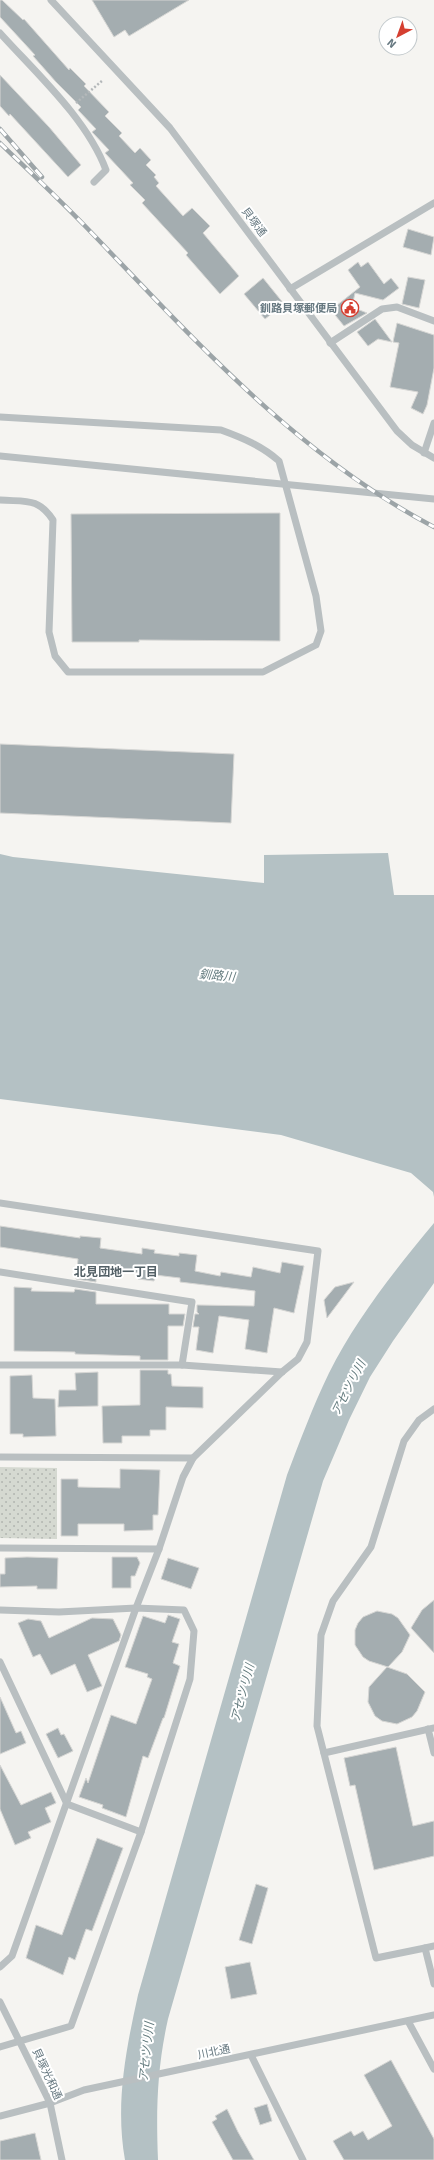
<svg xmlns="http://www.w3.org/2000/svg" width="434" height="2160" font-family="Signika,'Noto Sans JP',sans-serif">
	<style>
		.grass { fill: url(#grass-dots) }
		.water { fill: #b4c1c4 }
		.building { fill: #a4adb0; stroke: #d6d6d4 }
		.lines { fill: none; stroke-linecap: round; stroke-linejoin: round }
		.path { stroke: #b4b8ba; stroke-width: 2.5; stroke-dasharray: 2 2; stroke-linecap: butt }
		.minor { stroke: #b9bfc1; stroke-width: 7 }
		.rail-casing { stroke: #9ca4a7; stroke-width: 4.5 }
		.rail { stroke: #fff; stroke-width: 3; stroke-dasharray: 9; stroke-linecap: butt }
		.labels { text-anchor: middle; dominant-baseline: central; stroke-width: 4; stroke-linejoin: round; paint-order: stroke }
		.street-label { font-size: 11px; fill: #667880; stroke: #fff }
		.poi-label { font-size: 11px; font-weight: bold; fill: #667880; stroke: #fff; text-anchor: end }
		.water-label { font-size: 12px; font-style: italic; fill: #627a7d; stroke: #fff }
		.neighbourhood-label { font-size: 12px; font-weight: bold; fill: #536066; stroke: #fff }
	</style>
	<defs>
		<pattern id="grass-dots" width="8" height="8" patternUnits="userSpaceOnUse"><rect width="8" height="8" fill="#d5d9d1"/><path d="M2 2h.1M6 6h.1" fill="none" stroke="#b1b5af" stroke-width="1.8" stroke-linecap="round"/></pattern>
	</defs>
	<rect width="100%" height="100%" fill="#f5f4f1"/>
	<polygon class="grass" points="0,1467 57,1468 57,1539 0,1538"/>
	<g class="water">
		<polygon points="388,853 394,895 434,895 434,1197 433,1192 411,1173 281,1135 0,1099 0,854 13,857 264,883 264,855"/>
		<path d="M434 1223V1283L393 1341 370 1377 349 1420 323 1481 168 2019C157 2068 156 2110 158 2160H125C115 2104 126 2049 138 1995L287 1475C300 1441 313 1406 329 1373 356 1319 395 1270 434 1223Z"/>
	</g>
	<g class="building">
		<polygon points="0,0 2,0 23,20 24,19 69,70 70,68 86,84 84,86 109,112 105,116 122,133 119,136 135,153 140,148 151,160 146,165 156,175 154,177 159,183 156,186 183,216 192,208 210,226 203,233 239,276 220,294 186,255 188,253 142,203 145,200 130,185 133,183 105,153 109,150 92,132 96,129 78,110 81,107 56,82 33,56 35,55 0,17"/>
		<polygon points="92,0 189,0 129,36 125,30 114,37"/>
		<polygon points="0,75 49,127 81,165 68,177 10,114 9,116 0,106"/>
		<polygon points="408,229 434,237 431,255 403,247"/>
		<polygon points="358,262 361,267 368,262 384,284 391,278 399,288 383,300 355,293 352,307 367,313 344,326 331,310 360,287 348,270"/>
		<polygon points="408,277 425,280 419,308 402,304"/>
		<polygon points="263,278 284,304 265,319 244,294"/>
		<polygon points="375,319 392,342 378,339 368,346 357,332"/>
		<polygon points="397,323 434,335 434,368 427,405 423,414 411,408 418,392 390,387 399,343 393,342"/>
		<polygon points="280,513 280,641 139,640 139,642 72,642 71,514"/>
		<polygon points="0,744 234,754 231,823 0,813"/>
		<polygon points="0,1226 80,1238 80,1236 101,1238 100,1248 142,1254 142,1248 155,1250 154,1253 179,1256 179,1253 197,1255 195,1271 220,1276 221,1272 251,1277 253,1267 280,1273 282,1262 304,1266 294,1313 274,1308 267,1353 245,1349 249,1320 219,1316 213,1353 196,1350 199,1327 193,1327 195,1314 199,1314 197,1312 197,1305 254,1306 255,1291 180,1282 180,1278 155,1275 154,1281 138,1279 139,1273 115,1270 114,1277 96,1274 96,1282 76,1279 78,1259 0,1247"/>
		<polygon points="354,1282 327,1318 324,1300 335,1287"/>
		<polygon points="14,1287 32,1288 31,1291 74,1292 75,1289 96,1292 96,1304 169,1304 169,1314 185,1314 183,1326 168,1326 168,1360 140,1360 140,1356 75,1354 75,1352 14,1351"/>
		<polygon points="140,1370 168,1370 168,1374 171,1374 172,1386 203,1387 203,1408 166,1407 166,1430 150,1430 150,1436 122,1436 122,1443 103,1443 102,1406 140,1405"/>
		<polygon points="98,1372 98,1406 58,1407 59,1390 76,1390 75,1373"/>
		<polygon points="32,1375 33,1398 55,1399 56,1436 23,1437 23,1434 10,1434 10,1376"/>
		<polygon points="120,1469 160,1470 158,1515 153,1515 153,1530 124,1531 124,1524 78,1524 78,1536 61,1536 61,1479 78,1479 78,1487 120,1488"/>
		<polygon points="27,1557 58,1558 57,1589 37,1589 37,1586 0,1587 0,1574 5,1574 5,1558"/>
		<polygon points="112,1557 137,1557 140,1563 135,1576 131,1576 131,1588 112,1588"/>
		<polygon points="168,1558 199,1568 191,1589 161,1579"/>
		<polygon points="434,1600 434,1653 411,1628 422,1610"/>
		<polygon points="377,1611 392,1614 398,1618 410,1635 402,1652 388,1667 369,1661 363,1657 355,1645 355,1630 358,1623 363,1617"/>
		<polygon points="168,1615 180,1619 172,1642 179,1644 173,1663 180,1666 164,1718 163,1718 148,1758 143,1756 126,1817 102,1808 103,1805 79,1797 86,1778 88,1783 111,1715 136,1724 152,1679 147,1677 148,1674 125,1667 143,1616 165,1623"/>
		<polygon points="92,1618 113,1619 121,1635 119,1641 88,1655 102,1686 87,1692 75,1664 51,1675 40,1654 33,1657 18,1623 28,1619 41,1621 49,1638"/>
		<polygon points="387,1667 407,1674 425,1692 417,1711 412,1717 397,1724 382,1721 375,1716 368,1702 369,1687"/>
		<polygon points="0,1697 16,1733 21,1731 26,1743 0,1754"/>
		<polygon points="58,1728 61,1735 64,1734 73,1751 58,1758 46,1734"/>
		<polygon points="396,1747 413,1826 434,1821 434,1856 374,1870 355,1785 350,1786 344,1758"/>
		<polygon points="0,1765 21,1805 51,1792 56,1803 45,1808 51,1822 28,1832 31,1838 15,1845 0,1809"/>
		<polygon points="97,1838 123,1848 92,1931 86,1929 75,1960 69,1957 63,1975 26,1958 36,1925 62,1935"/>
		<polygon points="256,1884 268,1888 252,1944 239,1940"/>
		<polygon points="250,1962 257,1994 231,1999 225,1967"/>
		<polygon points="391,2060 434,2139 434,2160 344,2160 333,2141 351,2131 354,2136 363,2131 368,2140 392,2126 364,2075"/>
		<polygon points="267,2104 272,2121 260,2125 254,2108"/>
		<polygon points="227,2109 238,2132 254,2160 233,2160 212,2122 217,2119 215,2116"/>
		<polygon points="35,2133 41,2160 0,2160 0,2141"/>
	</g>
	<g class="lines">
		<polyline class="path" points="76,103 103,80"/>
		<g class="minor">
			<polyline points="51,0 170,128 397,431 412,445 434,458"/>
			<path d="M0 33C36 73 87 119 106 170L94 182"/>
			<polyline points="290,289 434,203"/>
			<polyline points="330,343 382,309 397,307 434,321"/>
			<path d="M0 417 221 430C243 438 262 446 279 461L316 596 321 631 316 645 263 672H68L55 656 49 632 53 520C38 497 25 502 0 500"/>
			<polyline points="424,453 434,423"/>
			<polyline points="0,456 434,499"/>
			<polyline points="0,1203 318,1251 307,1342 298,1359 282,1372 193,1458 183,1477 159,1549 136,1608 12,1956 0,1967"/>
			<polyline points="0,1272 192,1302 182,1365"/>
			<polyline points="0,1365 182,1365 282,1372"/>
			<polyline points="0,1457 193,1458"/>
			<polyline points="0,1548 159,1549"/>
			<polyline points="0,1610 59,1612 136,1608 184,1610 194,1631 190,1679 141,1832 71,2026 0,2047"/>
			<polyline points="0,1662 67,1804 141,1832"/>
			<polyline points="428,1729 434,1753"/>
			<polyline points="324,1753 434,1728"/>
			<polyline points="434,1946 425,1948 434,1984"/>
			<polyline points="425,1948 376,1958 317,1726 321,1635 333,1601 371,1547 404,1441 419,1420 434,1409"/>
			<polyline points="0,2002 50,2103 62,2160"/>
			<polyline points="408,2021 434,2069"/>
			<polyline points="251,2055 303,2160"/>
			<polyline points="0,2116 50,2103 84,2090 434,2015"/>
		</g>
		<defs>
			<g id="rail">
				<polyline points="0,129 42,177"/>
				<path d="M0 143C29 171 58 198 86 227 193 338 295 454 434 527"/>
			</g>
		</defs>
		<use href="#rail" class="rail-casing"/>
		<use href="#rail" class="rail"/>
	</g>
	<defs>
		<symbol id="civic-ring" viewBox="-11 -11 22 22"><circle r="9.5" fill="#fff" stroke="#d53f31" stroke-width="1.5"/><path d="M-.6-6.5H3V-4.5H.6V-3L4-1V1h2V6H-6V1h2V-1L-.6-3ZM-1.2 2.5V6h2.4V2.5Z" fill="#d53f31"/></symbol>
	</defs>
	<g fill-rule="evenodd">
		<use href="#civic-ring" x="340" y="298" width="20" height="20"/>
	</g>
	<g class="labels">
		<g class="street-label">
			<text transform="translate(254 222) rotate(53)">貝塚通</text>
			<text transform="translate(214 2052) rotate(-12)">川北通</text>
			<text transform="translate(47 2074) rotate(65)">貝塚光和通</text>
		</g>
		<g class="poi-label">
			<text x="337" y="308">釧路貝塚郵便局</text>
		</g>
		<g class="water-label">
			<text transform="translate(217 976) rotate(5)">釧路川</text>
			<text transform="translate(349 1388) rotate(-63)">アセツリ川</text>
			<text transform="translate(243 1693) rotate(-75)">アセツリ川</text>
			<text transform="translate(147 2052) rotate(-84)">アセツリ川</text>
		</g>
		<g class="neighbourhood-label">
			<text x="116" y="1272">北見団地一丁目</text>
		</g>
	</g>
	<g transform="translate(398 36) rotate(221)"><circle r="19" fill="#ffffff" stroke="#c2c9cc"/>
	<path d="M0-3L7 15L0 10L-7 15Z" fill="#d53f31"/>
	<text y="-6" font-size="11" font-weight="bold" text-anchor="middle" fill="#667880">N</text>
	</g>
</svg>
